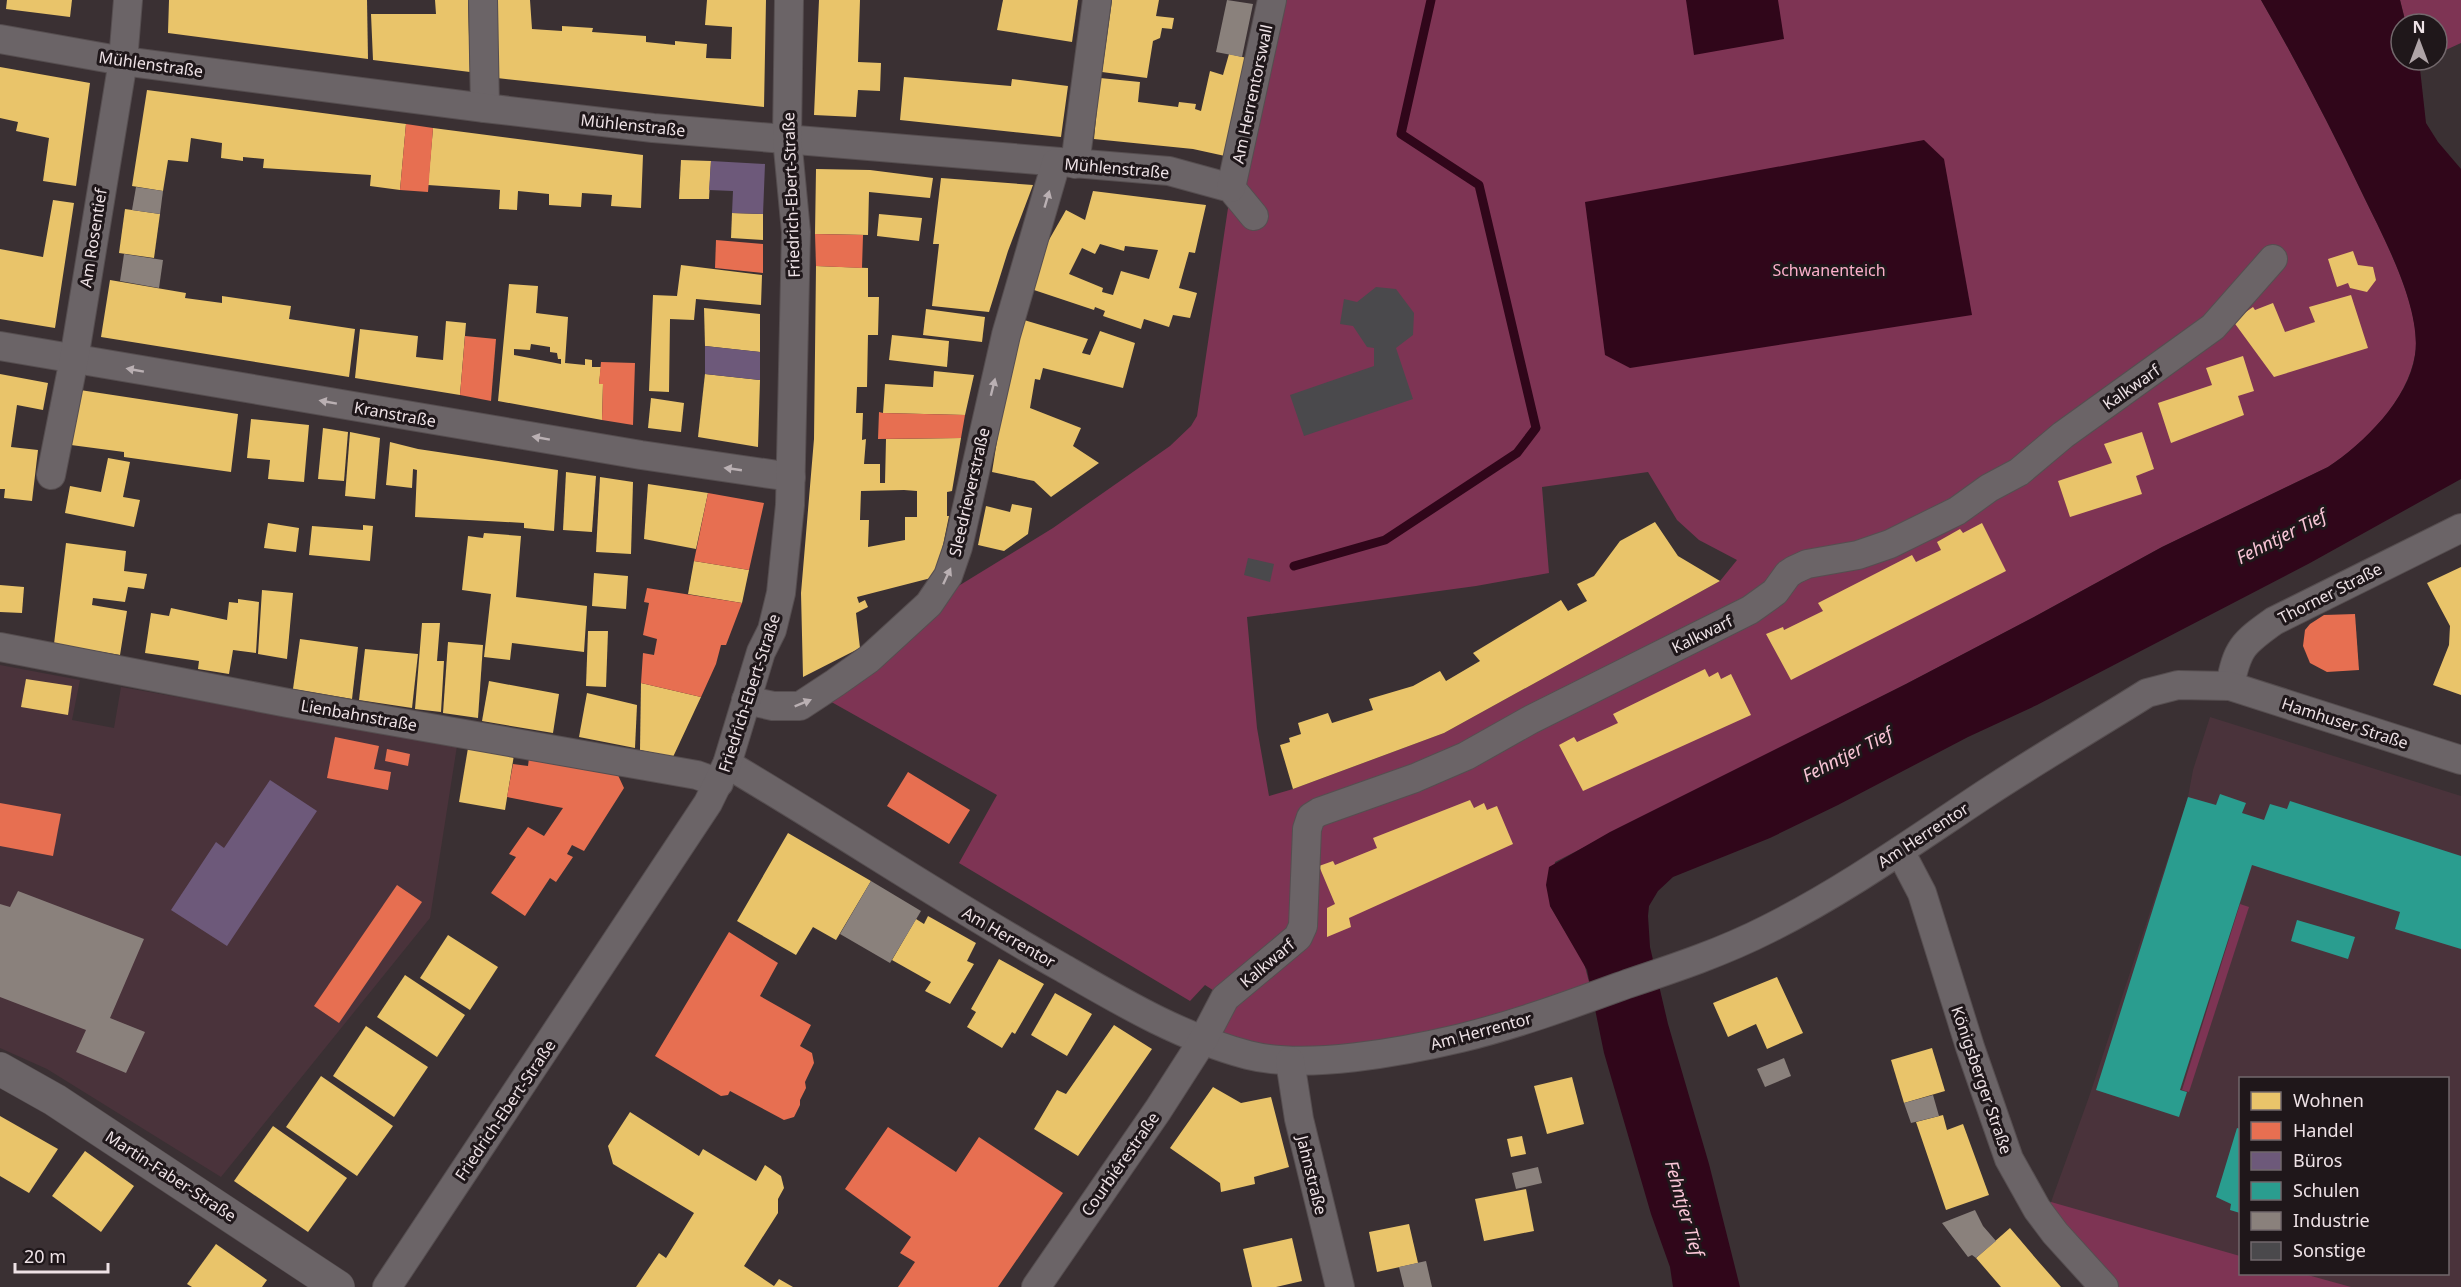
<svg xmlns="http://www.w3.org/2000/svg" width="2461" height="1287" font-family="'Noto Sans',sans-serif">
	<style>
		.built { fill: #4a333b; fill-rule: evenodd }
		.green { fill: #7e3454; fill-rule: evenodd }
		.water { fill: #30061a }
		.homes { fill: #e9c46a; fill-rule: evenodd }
		.shops { fill: #e76f51 }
		.offices { fill: #6d597a }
		.schools { fill: #2a9d8f }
		.industry { fill: #8a817c }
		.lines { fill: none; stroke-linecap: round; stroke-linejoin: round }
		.stream { stroke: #30061a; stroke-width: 9 }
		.building { fill: #4a494c }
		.minor-casing { stroke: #564e50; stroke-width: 30 }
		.tertiary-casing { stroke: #564e50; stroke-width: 34 }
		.minor { stroke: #6b6467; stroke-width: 28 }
		.tertiary { stroke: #6b6467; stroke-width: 33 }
		.oneway { fill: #bab0b3 }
		.labels { text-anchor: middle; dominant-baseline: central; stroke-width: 6; stroke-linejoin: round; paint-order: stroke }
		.street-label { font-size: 16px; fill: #eee2e6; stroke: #1f171a }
		.park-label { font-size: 16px; fill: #fbafca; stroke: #1f171a }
		.water-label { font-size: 18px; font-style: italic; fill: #f9c5d6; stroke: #1f171a }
	</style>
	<rect width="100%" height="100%" fill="#3a3033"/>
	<g class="built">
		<polygon points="0,665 80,680 72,720 114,728 121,687 457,746 430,918 221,1177 47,1069 0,1048"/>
		<path d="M2210 717 2461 796V1287H2131L2051 1202 2089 1097 2188 797 2193 770ZM2240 1078H2448V1274H2240Z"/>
	</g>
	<g class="green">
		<path d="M1272 0H2261C2298 64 2332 130 2364 197 2383 236 2423 311 2415 355 2407 401 2365 443 2328 467L2162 547 2034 617 1906 684 1555 862 1550 906 1584 963 1593 997 1338 1057 1203 1040 1225 998 1205 985 1190 1001 959 863 997 795 819 695 929 604 1053 528 1170 446 1191 426 1197 416 1231 188ZM1648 472 1677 520 1699 540 1737 560 1720 581 1444 733 1293 789 1269 796 1257 728 1247 617 1476 586 1549 573 1542 487Z"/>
		<polygon points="2400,0 2461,0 2461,43 2437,54 2437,24 2406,24"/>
		<polygon points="2240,904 2249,907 2189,1092 2182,1090"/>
		<polygon points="2051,1202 2240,1256 2240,1274 2304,1274 2351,1287 2107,1287 2038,1208"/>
	</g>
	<g class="water">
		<polygon points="1686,0 1778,0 1784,39 1694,55"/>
		<path d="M2261 0H2400L2406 24H2401V60H2419L2426 123 2438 142 2461 169V479L2310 563 2037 705 1968 737 1838 805 1770 838 1673 877 1658 891 1649 906 1648 916 1650 947 1668 1024 1709 1164 1740 1287H1673L1670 1267 1651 1214 1604 1053 1587 970 1550 906 1546 885 1549 867 1610 832 1906 684 2034 617 2162 547 2328 467C2363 444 2409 399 2415 355 2422 309 2384 238 2364 197 2332 130 2298 64 2261 0Z"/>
		<polygon points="1924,140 1944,159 1972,315 1630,368 1605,355 1585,202"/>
	</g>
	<g class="homes">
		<polygon points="7,0 72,0 70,17 6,9"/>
		<polygon points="169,0 367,0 368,59 168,33"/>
		<polygon points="435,0 468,0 470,72 373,60 371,14 436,14"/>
		<polygon points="496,0 530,0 532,29 562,31 562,26 593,28 592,32 646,36 646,42 675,45 675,41 707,44 706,58 731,59 732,27 705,25 707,0 766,0 764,107 497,78"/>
		<polygon points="819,0 860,0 858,62 881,63 880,91 858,90 856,117 814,115"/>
		<polygon points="1003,0 1078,0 1072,42 997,30"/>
		<polygon points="1112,0 1159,0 1156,16 1174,18 1172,29 1162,28 1160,38 1153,41 1147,78 1102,72"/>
		<polygon points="1229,54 1247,58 1225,156 1193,149 1094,139 1100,78 1140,82 1138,102 1178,107 1179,102 1196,104 1195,109 1201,111 1210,71 1223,75"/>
		<polygon points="0,67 90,83 76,186 43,181 49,138 16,131 18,122 0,118"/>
		<polygon points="904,77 1011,86 1012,79 1068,86 1061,137 900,120"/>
		<polygon points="147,90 406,124 400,190 370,186 371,175 263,168 264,159 243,157 243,161 221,158 222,143 191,138 188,162 168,160 163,191 132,186"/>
		<polygon points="433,128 643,155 641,208 611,206 612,195 582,193 581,207 549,205 549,194 518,191 517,210 499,209 500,190 428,185"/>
		<polygon points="681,160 711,161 709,199 679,199"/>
		<polygon points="816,169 870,170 933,178 930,198 869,192 868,235 815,234"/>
		<polygon points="941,178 1033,185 1008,251 989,312 932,306 939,244 933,244"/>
		<path d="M1093 191 1206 205 1195 253 1189 252 1179 288 1197 293 1190 318 1173 315 1169 327 1144 319 1141 329 1103 316 1105 311 1095 307 1094 310 1028 288 1037 261 1066 210 1085 220ZM1100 244 1124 251 1125 246 1158 250 1149 279 1121 271 1113 295 1102 292 1103 288 1069 274 1082 248 1095 254Z"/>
		<polygon points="53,200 74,203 55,328 0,319 0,249 43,257"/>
		<polygon points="125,209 160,214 154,258 119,253"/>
		<polygon points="732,213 763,214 763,240 731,238"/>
		<polygon points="879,214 922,218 919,241 877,236"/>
		<polygon points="2353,251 2358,265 2373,267 2376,280 2367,292 2350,288 2348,283 2337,287 2328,259"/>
		<polygon points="681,265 762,275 761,305 696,299 694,320 670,319 669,392 649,391 653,295 677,296"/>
		<path d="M816 266 868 268V297H879L878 335H868L867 387H857L856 413H863L862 440 866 439 864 464H880V483H885L886 439 961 438 952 491 947 492V516H949L938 569 931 578 857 597 859 603 865 600 868 607 856 613 860 648 803 677 801 593 814 439ZM904 490 917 491V517H905V540L868 547 869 520H860L861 491Z"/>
		<polygon points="110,280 186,293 185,298 222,303 222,296 291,306 289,319 355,329 349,377 101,337"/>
		<path d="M509 284 538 286 536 313 568 317 565 363 585 365V359L592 360V367H601L599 384H603L602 420 498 401ZM531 344 550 347V352L557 353 558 359H561V364L514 355V349L530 350Z"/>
		<polygon points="2351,295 2368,348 2274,377 2233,321 2253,307 2255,310 2273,303 2285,332 2315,322 2309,307"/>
		<polygon points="704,308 760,314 760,352 705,346"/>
		<polygon points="926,309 985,317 982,342 923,335"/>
		<polygon points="1024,320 1088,339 1082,353 1090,355 1100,331 1135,343 1123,388 1043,368 1040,380 1035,379 1030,408 1081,428 1073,446 1099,463 1051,497 1034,481 992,472 1000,422"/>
		<polygon points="446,321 466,323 460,395 355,378 360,329 418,336 416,357 443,360"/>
		<polygon points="892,335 949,341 947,367 889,360"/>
		<polygon points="2243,356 2254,391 2238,396 2244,415 2171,443 2158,403 2212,385 2206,368"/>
		<polygon points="934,371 974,375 965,415 883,413 885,384 933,387"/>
		<polygon points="0,374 48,383 43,410 17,405 11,447 38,450 32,501 4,498 5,489 0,489"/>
		<polygon points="705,374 760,380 758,447 698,437"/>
		<polygon points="80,390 238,414 231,472 124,457 124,452 71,445"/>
		<polygon points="651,398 684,403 681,432 648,428"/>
		<polygon points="251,419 309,425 304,482 268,479 270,460 247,458"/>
		<polygon points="323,428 348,432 344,481 318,479"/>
		<polygon points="350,432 380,438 375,499 345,496"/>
		<polygon points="2142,432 2154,469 2136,476 2142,494 2070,517 2058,481 2112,463 2104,444"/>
		<polygon points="390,442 418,449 558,470 554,531 524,528 524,523 415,517 417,470 413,469 412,488 386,485"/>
		<polygon points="108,458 130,462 123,497 140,500 134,527 65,513 70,486 101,492"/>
		<polygon points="566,472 596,476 592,532 563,530"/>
		<polygon points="600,477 633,482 631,554 596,552"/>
		<polygon points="648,484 708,493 696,549 644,539"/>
		<polygon points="1012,504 1032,508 1028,534 1004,551 978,545 986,506 1010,512"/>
		<polygon points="1655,522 1678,556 1720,581 1444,733 1293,789 1280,745 1290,742 1289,738 1301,734 1298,723 1328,713 1332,723 1373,710 1369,699 1413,686 1440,671 1446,681 1480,661 1473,653 1561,600 1568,611 1587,601 1577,584 1594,576 1620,541"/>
		<polygon points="268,523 299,528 296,552 264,548"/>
		<polygon points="1982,523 2006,571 1791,680 1766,634 1783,627 1784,630 1823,611 1818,603 1912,555 1916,562 1941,550 1937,542 1960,529 1963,533"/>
		<polygon points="363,525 373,526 370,561 309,555 312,526 363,530"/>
		<polygon points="484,533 521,536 516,597 587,606 584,652 512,643 510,660 484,657 491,594 462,590 468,536 483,538"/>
		<polygon points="66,543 126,551 124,571 147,574 144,589 128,587 125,602 93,598 92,605 127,611 120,655 54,644"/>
		<polygon points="694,561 749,570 742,603 688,594"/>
		<polygon points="2461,567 2461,695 2433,685 2449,645 2450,626 2427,583"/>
		<polygon points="594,573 628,576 626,609 592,606"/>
		<polygon points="0,585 24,587 22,613 0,612"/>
		<polygon points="262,590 293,593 287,659 258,654"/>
		<polygon points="238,599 259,602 256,653 233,650 229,674 198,669 199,661 145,653 151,613 169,616 171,608 227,620 229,602 238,603"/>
		<polygon points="422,623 440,623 437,661 444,661 441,712 415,709"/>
		<polygon points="588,631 608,631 606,687 586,686"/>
		<polygon points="300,639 358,647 352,699 293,689"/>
		<polygon points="448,642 483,645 478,718 443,713"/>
		<polygon points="365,649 418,654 412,708 359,700"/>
		<polygon points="1705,669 1709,677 1718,672 1721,679 1731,674 1751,715 1583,791 1559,745 1574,737 1577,742 1618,723 1613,714"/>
		<polygon points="26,679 72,686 68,715 21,707"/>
		<polygon points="489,681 559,694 553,733 482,721"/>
		<polygon points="641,683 701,697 673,757 640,750"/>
		<polygon points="587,693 637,705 635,748 579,737"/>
		<polygon points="468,748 514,755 505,810 459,802"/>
		<polygon points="1470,800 1474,808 1484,803 1487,810 1497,806 1513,844 1349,918 1351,927 1327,937 1327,908 1335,904 1319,866 1333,861 1335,865 1377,848 1373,838"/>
		<polygon points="788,833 871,881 836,940 813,927 796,955 737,921"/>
		<polygon points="928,916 976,943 967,961 974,964 950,1004 925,991 931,982 892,960 916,919 924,924"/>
		<polygon points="448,935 498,967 470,1010 420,978"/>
		<polygon points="999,959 1044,984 1015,1034 1012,1032 1002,1048 967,1027 976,1012 971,1009"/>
		<polygon points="405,975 465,1015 437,1057 377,1017"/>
		<polygon points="1777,977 1803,1033 1767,1049 1756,1024 1728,1037 1713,1003"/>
		<polygon points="1055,993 1092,1014 1067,1056 1031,1035"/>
		<polygon points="1114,1025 1152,1049 1078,1156 1034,1129 1057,1090 1066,1094"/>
		<polygon points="366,1026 428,1067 394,1117 333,1076"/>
		<polygon points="1932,1048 1945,1091 1904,1103 1891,1060"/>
		<polygon points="321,1076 393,1126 357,1176 286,1127"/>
		<polygon points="1572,1077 1584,1124 1547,1134 1534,1086"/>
		<polygon points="1213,1087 1241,1103 1271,1097 1289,1167 1254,1177 1255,1184 1221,1192 1220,1183 1170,1148"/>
		<polygon points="630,1112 699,1156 703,1149 756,1181 765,1165 781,1176 784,1188 778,1199 778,1213 744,1266 774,1286 779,1279 793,1287 636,1287 659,1253 666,1258 694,1213 613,1164 608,1146"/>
		<polygon points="1943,1115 1947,1130 1963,1124 1989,1195 1946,1210 1916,1122"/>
		<polygon points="0,1116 58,1149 29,1193 0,1176"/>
		<polygon points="273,1126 347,1178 308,1232 234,1181"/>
		<polygon points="1522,1136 1526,1154 1511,1157 1507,1139"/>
		<polygon points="85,1151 134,1186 101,1232 52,1196"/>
		<polygon points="1526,1189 1534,1231 1484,1241 1475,1199"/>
		<polygon points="1409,1224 1418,1263 1377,1272 1369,1232"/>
		<polygon points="2010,1228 2038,1261 2061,1287 2001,1287 1976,1258"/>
		<polygon points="1292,1238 1302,1281 1276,1287 1252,1287 1243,1249"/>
		<polygon points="216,1244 267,1280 262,1287 192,1287 187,1284"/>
	</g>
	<g class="shops">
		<polygon points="406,124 433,128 428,192 400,190"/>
		<polygon points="815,234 863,235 862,268 816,266"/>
		<polygon points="716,240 763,244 763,273 715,268"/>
		<polygon points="465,336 496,339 491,401 460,395"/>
		<polygon points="601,362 635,363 633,425 602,420 603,384 599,384"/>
		<polygon points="879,412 883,413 965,415 961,438 878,439"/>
		<polygon points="708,493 764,503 749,570 694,561"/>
		<polygon points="647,588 742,603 726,645 721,645 716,664 701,697 641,683 643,653 654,655 657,639 643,635 649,603 644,602"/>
		<polygon points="2355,614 2359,670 2327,672 2310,663 2303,646 2305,630 2310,624 2324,615"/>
		<polygon points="335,737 379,746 374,769 391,772 388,790 327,778"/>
		<polygon points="387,749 410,754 408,766 385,761"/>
		<polygon points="529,758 617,773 624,788 584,851 572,845 567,854 573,857 556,882 550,878 525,916 491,893 516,857 509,854 528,827 544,836 563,808 507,797 513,764 528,766"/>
		<polygon points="908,772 970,810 949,844 887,806"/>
		<polygon points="0,803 61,814 53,856 0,846"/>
		<polygon points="397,885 422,902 339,1023 314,1006"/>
		<polygon points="729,932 778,963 760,996 811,1025 800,1046 812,1053 814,1063 805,1082 806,1088 800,1100 800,1105 794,1117 784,1120 730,1091 728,1095 721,1096 655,1056"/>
		<polygon points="888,1127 956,1172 979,1137 1063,1193 998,1287 898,1287 915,1262 900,1253 911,1237 845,1189"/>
	</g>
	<g class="offices">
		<polygon points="711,161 765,164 763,214 732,213 733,191 709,190"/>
		<polygon points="705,346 760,352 760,380 705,374"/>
		<polygon points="270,780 317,811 227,946 171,910 216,842 224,848"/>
	</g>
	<g class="schools">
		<polygon points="2220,794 2246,803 2242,813 2264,820 2270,804 2287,809 2290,801 2461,856 2461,949 2395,929 2400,912 2252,865 2180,1090 2187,1092 2179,1117 2096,1090 2188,797 2216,805"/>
		<polygon points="2297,920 2355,937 2348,959 2291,941"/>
		<polygon points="2237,1128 2240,1129 2240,1213 2230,1210 2231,1204 2216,1197"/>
	</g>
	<g class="industry">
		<polygon points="1227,0 1253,4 1242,57 1216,52"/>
		<polygon points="136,187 163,191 160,214 132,210"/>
		<polygon points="124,254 163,260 159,288 120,281"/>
		<polygon points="871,881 921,911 890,963 840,934"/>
		<polygon points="18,891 144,939 110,1018 145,1032 126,1073 76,1052 86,1030 0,997 0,904 10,907"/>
		<polygon points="1784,1058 1791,1076 1765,1087 1757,1069"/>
		<polygon points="1933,1095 1939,1116 1911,1123 1904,1103"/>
		<polygon points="1538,1167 1542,1183 1516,1189 1512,1173"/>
		<polygon points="1975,1210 1983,1226 1996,1241 1976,1258 1972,1255 1968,1257 1942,1223"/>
		<polygon points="1426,1261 1432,1287 1404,1287 1399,1267"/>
	</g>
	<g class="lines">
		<polyline class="stream" points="1294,566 1385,540 1517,453 1536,428 1479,185 1401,134 1431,0"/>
	</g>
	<g class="building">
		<polygon points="1376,287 1396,289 1414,313 1413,335 1396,348 1413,399 1304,436 1290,395 1374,366 1374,348 1367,347 1353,326 1340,324 1344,299 1357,302"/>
		<polygon points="1248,558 1274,564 1270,582 1244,575"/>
	</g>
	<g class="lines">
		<defs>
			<g id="minor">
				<polyline points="483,0 485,108"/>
				<polyline points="0,39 123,61 485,108 653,128 1169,171 1231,188 1254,216"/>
				<polyline points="1075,164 1097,0"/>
				<polyline points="1231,188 1272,0"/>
				<polyline points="0,346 641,455 791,477"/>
				<polyline points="51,475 74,359 123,61 128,0"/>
				<polyline points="0,647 288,703 697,775 719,783"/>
				<path d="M2230 686C2237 648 2243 643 2274 621L2461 528"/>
				<polyline points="746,700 773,706 800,706 835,683 869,659 929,604 948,576 958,547 1006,335 1056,163"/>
				<path d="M727 764C839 830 947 903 1061 967 1120 1001 1180 1037 1248 1055 1306 1070 1402 1052 1461 1038 1518 1024 1572 1004 1627 984 1675 968 1723 952 1768 929 1844 891 1914 841 1985 794 2038 759 2093 727 2147 693L2178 685 2230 686 2461 760"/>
				<polyline points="1900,851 1922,893 1970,1047 2009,1159 2037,1209 2055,1233 2104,1287"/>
				<polyline points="1290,1061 1299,1119 1340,1287"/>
				<polyline points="387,1287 708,803 727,764 761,652 772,630 781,593 790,505 796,232 787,138 789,0"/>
				<polyline points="1036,1287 1158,1110 1203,1040 1225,998 1298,937 1303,926 1307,829 1311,817 1319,812 1415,778 1466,756 1530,720 1750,610 1775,592 1788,574 1794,570 1807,564 1858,555 1890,544 1957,511 1989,488 2019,472 2063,435 2213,327 2273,259"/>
			</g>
			<polyline id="tertiary" points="0,1069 55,1100 338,1287"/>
		</defs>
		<use href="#minor" class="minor-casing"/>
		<use href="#tertiary" class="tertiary-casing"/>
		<use href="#minor" class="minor"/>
		<use href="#tertiary" class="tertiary"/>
	</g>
	<defs><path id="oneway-solid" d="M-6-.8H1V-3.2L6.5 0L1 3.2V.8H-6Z" transform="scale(1.5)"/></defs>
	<g class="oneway">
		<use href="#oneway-solid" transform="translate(1047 199) rotate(-74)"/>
		<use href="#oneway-solid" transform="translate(135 370) rotate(-170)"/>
		<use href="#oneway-solid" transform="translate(993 387) rotate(-76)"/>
		<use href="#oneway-solid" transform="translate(328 402) rotate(-170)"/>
		<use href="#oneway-solid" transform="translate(541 438) rotate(-170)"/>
		<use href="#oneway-solid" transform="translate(733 469) rotate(-172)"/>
		<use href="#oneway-solid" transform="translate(947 576) rotate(-65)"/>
		<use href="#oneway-solid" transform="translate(803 703) rotate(-22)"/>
	</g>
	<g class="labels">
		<g class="street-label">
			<text transform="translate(151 64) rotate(8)">Mühlenstraße</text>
			<text transform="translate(1252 94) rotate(-78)">Am Herrentorswall</text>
			<text transform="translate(633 125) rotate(6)">Mühlenstraße</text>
			<text transform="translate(1117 168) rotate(5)">Mühlenstraße</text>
			<text transform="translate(791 195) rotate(-92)">Friedrich-Ebert-Straße</text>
			<text transform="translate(93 238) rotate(-81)">Am Rosentief</text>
			<text transform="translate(2131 387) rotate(-35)">Kalkwarf</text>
			<text transform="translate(395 414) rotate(10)">Kranstraße</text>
			<text transform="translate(969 492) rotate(-77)">Sleedrieverstraße</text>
			<text transform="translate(2330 593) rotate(-27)">Thorner Straße</text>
			<text transform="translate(1702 634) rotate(-26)">Kalkwarf</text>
			<text transform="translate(749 693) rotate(-72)">Friedrich-Ebert-Straße</text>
			<text transform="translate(359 715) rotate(10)">Lienbahnstraße</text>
			<text transform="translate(2345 723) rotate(18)">Hamhuser Straße</text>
			<text transform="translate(1923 835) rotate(-33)">Am Herrentor</text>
			<text transform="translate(1009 937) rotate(30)">Am Herrentor</text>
			<text transform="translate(1267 963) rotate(-40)">Kalkwarf</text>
			<text transform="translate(1481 1031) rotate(-15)">Am Herrentor</text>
			<text transform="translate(1982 1080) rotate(71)">Königsberger Straße</text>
			<text transform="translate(505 1110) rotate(-56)">Friedrich-Ebert-Straße</text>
			<text transform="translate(1120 1164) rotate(-55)">Courbiérestraße</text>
			<text transform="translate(1312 1175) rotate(76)">Jahnstraße</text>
			<text transform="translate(171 1176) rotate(33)">Martin-Faber-Straße</text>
		</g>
		<g class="park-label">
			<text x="1829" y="270">Schwanenteich</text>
		</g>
		<g class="water-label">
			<text transform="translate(2281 536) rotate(-27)">Fehntjer Tief</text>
			<text transform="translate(1847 754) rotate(-27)">Fehntjer Tief</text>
			<text transform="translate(1685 1208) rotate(74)">Fehntjer Tief</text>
		</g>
	</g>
	<rect x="2239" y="1077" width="210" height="198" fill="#1f171a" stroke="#72686c" stroke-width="1.5"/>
	<rect x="2251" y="1092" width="30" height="18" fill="#e9c46a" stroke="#72686c" stroke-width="1.5"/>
	<text x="2293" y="1107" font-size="18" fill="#eee2e6">Wohnen</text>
	<rect x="2251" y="1122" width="30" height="18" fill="#e76f51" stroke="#72686c" stroke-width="1.5"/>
	<text x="2293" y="1137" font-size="18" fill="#eee2e6">Handel</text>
	<rect x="2251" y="1152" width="30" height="18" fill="#6d597a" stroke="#72686c" stroke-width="1.5"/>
	<text x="2293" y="1167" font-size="18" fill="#eee2e6">Büros</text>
	<rect x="2251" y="1182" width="30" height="18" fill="#2a9d8f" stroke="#72686c" stroke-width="1.5"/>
	<text x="2293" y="1197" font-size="18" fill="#eee2e6">Schulen</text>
	<rect x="2251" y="1212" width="30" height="18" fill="#8a817c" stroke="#72686c" stroke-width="1.5"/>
	<text x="2293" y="1227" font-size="18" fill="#eee2e6">Industrie</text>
	<rect x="2251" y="1242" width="30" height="18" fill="#4a494c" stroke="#72686c" stroke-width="1.5"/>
	<text x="2293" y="1257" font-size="18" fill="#eee2e6">Sonstige</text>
	<g transform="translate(2419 42)"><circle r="28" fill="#1f171a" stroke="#72686c" stroke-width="1.5"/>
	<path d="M0-4.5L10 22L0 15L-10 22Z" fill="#afa4a7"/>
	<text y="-9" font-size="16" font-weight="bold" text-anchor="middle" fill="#eee2e6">N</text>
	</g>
	<path d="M15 1263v9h93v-9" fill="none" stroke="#eee2e6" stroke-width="3"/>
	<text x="24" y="1263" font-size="18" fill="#eee2e6" stroke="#1f171a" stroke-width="4.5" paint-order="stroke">20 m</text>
</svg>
